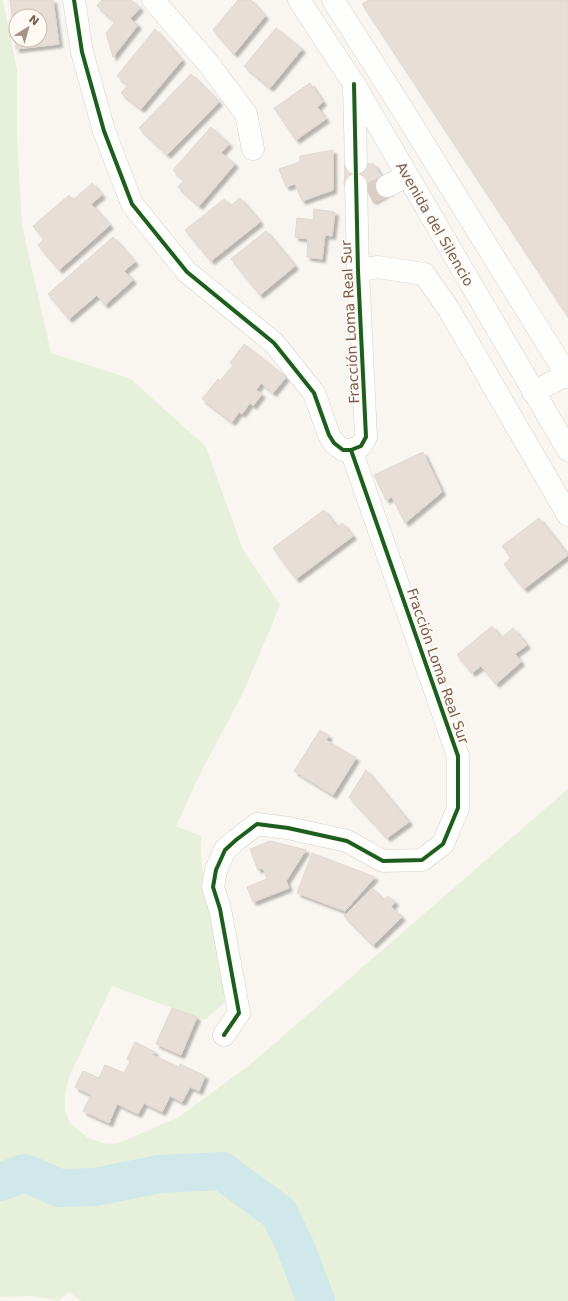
<svg xmlns="http://www.w3.org/2000/svg" width="568" height="1301" font-family="'DejaVu Sans',sans-serif">
	<style>
		.green { fill: #e7f0db }
		.lines { fill: none; stroke-linecap: round; stroke-linejoin: round }
		.river { stroke: #d0e8ea; stroke-width: 38 }
		.building { fill: #e6ded7; stroke: #e2d8d2; fill-rule: evenodd; filter: url(#shadow) }
		.minor-tunnel { stroke: #d9cfc7; stroke-width: 22; stroke-dasharray: 22 11; stroke-linecap: butt }
		.minor-casing { stroke: #d7d1cb; stroke-width: 23 }
		.minor { stroke: #fefefd; stroke-width: 22 }
		.cycleway-casing { stroke: #fffaf3; stroke-width: 6 }
		.cycleway { stroke: #1b5e20; stroke-width: 4 }
		.labels { text-anchor: middle; dominant-baseline: central; stroke-width: 3; stroke-linejoin: round; paint-order: stroke }
		.street-label { font-size: 14px; fill: #7a5c4d; stroke: #fffaf3 }
	</style>
	<defs>
		<filter id="shadow"><feDropShadow dx="3.5" dy="3.5" stdDeviation="1" flood-color="#0004"/></filter>
	</defs>
	<rect width="100%" height="100%" fill="#f9f5f0"/>
	<path class="green" d="M0 0H3L17 70V139L22 225 51 353 131 379 206 447 243 550 280 605 244 691 201 772 176 826 201 836C199 876 212 916 219 956 222 971 223 986 225 1002L205 1020 112 986 69 1077 65 1094V1110L70 1123 88 1138 106 1144 118 1143 133 1137 179 1117 252 1063 568 789V1301H81L69 1292 58 1301 33 1296 0 1297Z"/>
	<g class="lines">
		<polyline class="river" points="0,1182 25,1173 59,1188 95,1187 160,1174 222,1171 279,1213 295,1246 316,1301"/>
	</g>
	<g class="building">
		<path d="M10 0H53L59 44 16 49ZM16 16H40V40H16Z"/>
		<polygon points="102,0 131,0 140,8 130,19 138,25 113,57 106,33 115,22 97,6"/>
		<polygon points="238,0 251,0 265,16 234,54 213,30"/>
		<polygon points="369,0 568,0 568,317 362,4"/>
		<polygon points="276,28 302,49 270,88 244,66"/>
		<polygon points="155,29 182,60 141,109 121,93 128,85 117,76"/>
		<polygon points="191,74 219,102 167,155 139,128"/>
		<polygon points="310,83 323,102 317,107 326,119 296,140 274,108"/>
		<polygon points="211,127 229,144 221,153 235,164 199,206 178,187 184,180 173,170"/>
		<polygon points="333,150 333,190 302,201 295,184 286,187 279,169 300,162 300,156"/>
		<polygon points="345,163 374,164 390,191 373,201 364,186 344,185"/>
		<polygon points="92,183 102,195 91,204 110,225 59,270 38,245 44,239 33,226 69,195 73,200"/>
		<polygon points="240,198 260,222 211,261 185,230 224,199 230,206"/>
		<polygon points="314,209 335,212 332,236 325,235 322,259 307,257 308,239 295,237 297,218 313,220"/>
		<polygon points="266,231 295,266 260,295 231,259"/>
		<polygon points="113,237 135,262 124,271 133,280 105,305 97,295 69,319 48,294"/>
		<polygon points="244,344 286,377 273,393 261,383 256,390 262,394 253,406 250,403 242,414 239,412 232,422 202,399 218,379 220,381 233,365 230,363"/>
		<polygon points="423,452 442,492 405,523 392,497 386,500 374,475"/>
		<polygon points="324,510 337,527 342,523 353,536 296,579 273,548"/>
		<polygon points="539,518 568,555 524,589 504,564 511,558 502,546"/>
		<polygon points="492,626 501,638 513,628 527,645 515,654 521,662 496,684 481,666 472,673 457,655"/>
		<polygon points="320,730 329,736 326,740 356,758 333,795 294,771"/>
		<polygon points="366,770 409,822 387,838 349,797"/>
		<polygon points="270,841 306,850 286,881 289,888 253,902 247,887 267,879 264,870 261,868 258,870 250,849"/>
		<polygon points="312,853 375,877 345,911 297,893"/>
		<polygon points="372,888 384,900 388,896 395,902 391,907 402,917 373,945 344,916"/>
		<polygon points="172,1008 197,1017 181,1055 156,1044"/>
		<polygon points="135,1042 155,1052 153,1055 179,1067 180,1064 205,1076 199,1091 190,1087 182,1102 170,1096 162,1112 144,1103 138,1114 117,1104 109,1123 83,1111 91,1095 75,1087 83,1071 99,1078 105,1065 124,1073 130,1061 127,1059"/>
	</g>
	<g class="lines">
		<polyline class="minor-tunnel" points="369,194 387,186"/>
		<defs>
			<g id="minor">
				<polyline points="74,0 82,52 104,131 132,204 187,272 274,343 314,393 329,435 334,443 343,450 351,450 361,446 366,437 358,271 356,185"/>
				<polyline points="153,0 208,63 246,114 253,149"/>
				<polyline points="299,0 354,84 568,450"/>
				<polyline points="333,0 401,107 568,377"/>
				<polyline points="354,87 356,163"/>
				<polyline points="387,186 407,176"/>
				<polyline points="358,271 377,267 424,274 448,308 568,515"/>
				<polyline points="533,392 567,375"/>
				<polyline points="224,1035 239,1013 220,909 213,887 216,870 225,850 236,840 257,824 288,828 347,841 383,861 422,860 443,844 458,808 458,756 351,450"/>
			</g>
		</defs>
		<use href="#minor" class="minor-casing"/>
		<use href="#minor" class="minor"/>
		<defs>
			<g id="cycleway">
				<polyline points="74,0 82,52 104,131 132,204 187,272 274,343 314,393 329,435 334,443 343,450 351,450 361,446 366,437 358,271 354,84"/>
				<polyline points="224,1035 239,1013 220,909 213,887 216,870 225,850 236,840 257,824 288,828 347,841 383,861 422,860 443,844 458,808 458,756 351,450"/>
			</g>
		</defs>
		<use href="#cycleway" class="cycleway-casing"/>
		<use href="#cycleway" class="cycleway"/>
	</g>
	<g class="labels">
		<g class="street-label">
			<text transform="translate(435 224) rotate(60)">Avenida del Silencio</text>
			<text transform="translate(350 322) rotate(-93)">Fracción Loma Real Sur</text>
			<text transform="translate(438 666) rotate(71)">Fracción Loma Real Sur</text>
		</g>
	</g>
	<g transform="translate(28 28) rotate(37)"><circle r="19" fill="#fffaf3" stroke="#cabbb1"/>
	<path d="M0-3L7 15L0 10L-7 15Z" fill="#a69286"/>
	<text y="-6" font-size="11" font-weight="bold" text-anchor="middle" fill="#7a5c4d">N</text>
	</g>
</svg>
